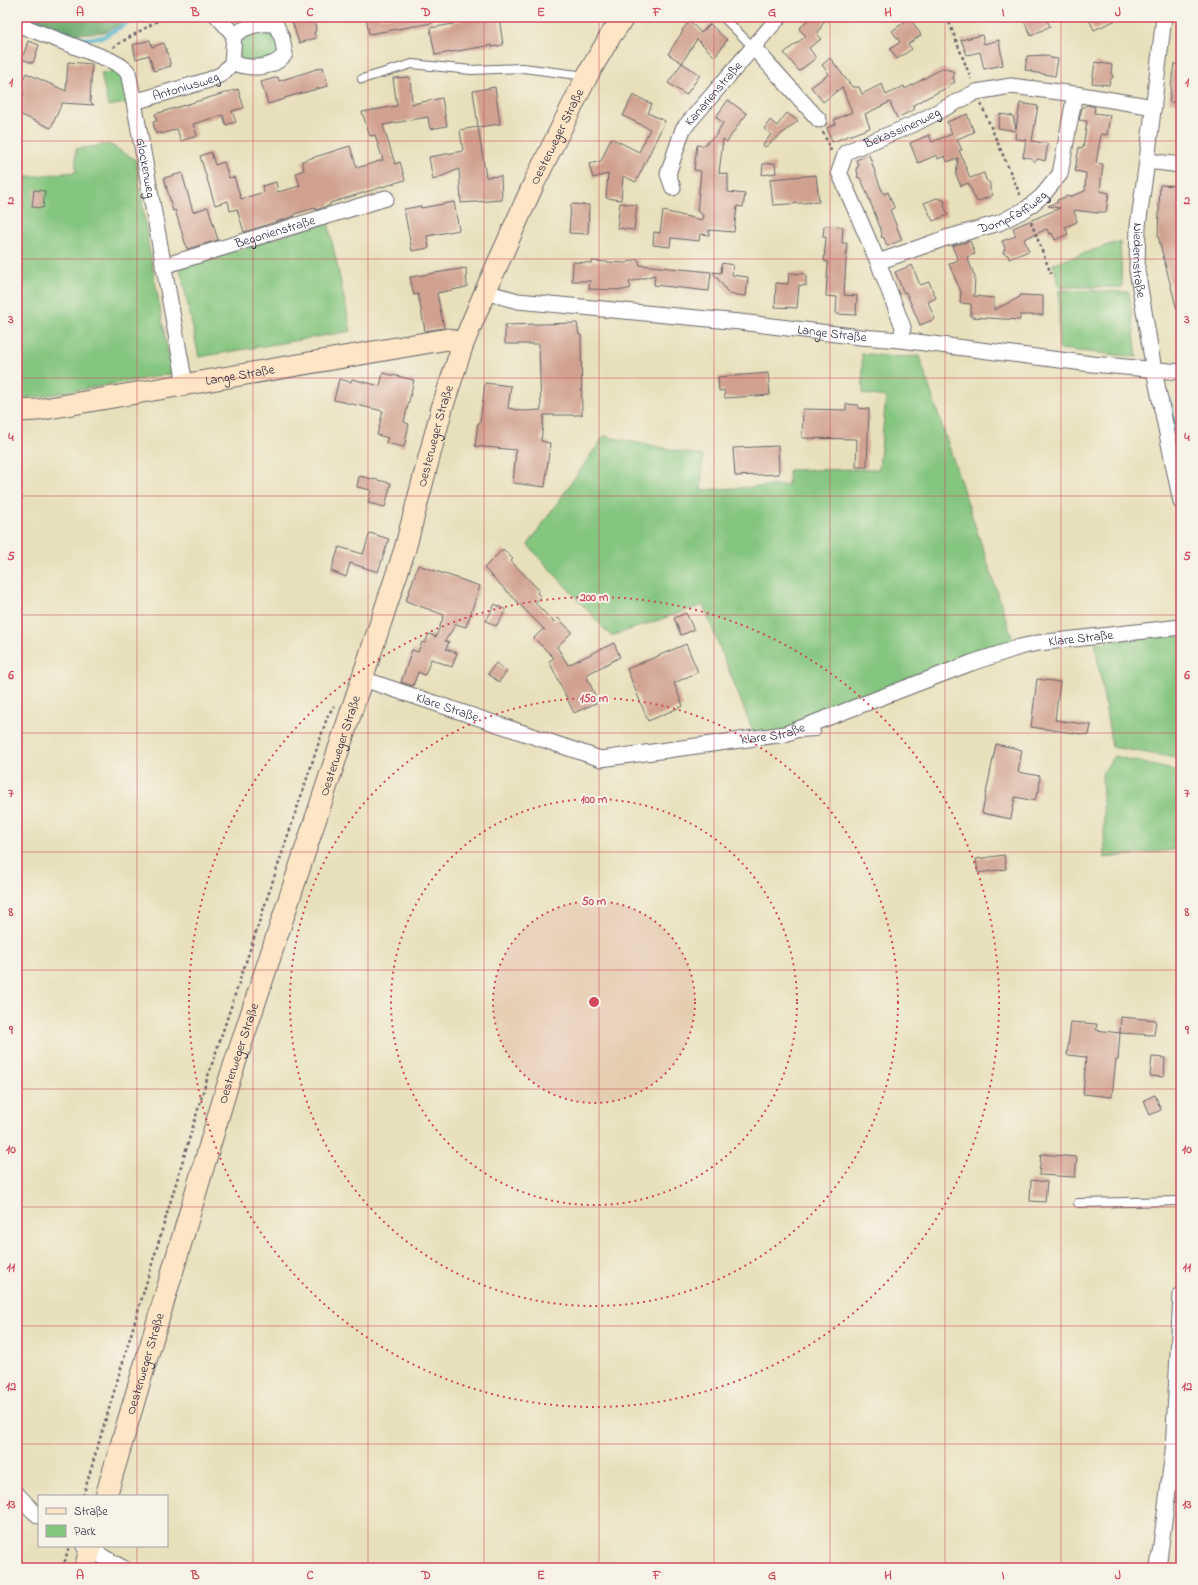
<svg xmlns="http://www.w3.org/2000/svg" width="1198" height="1585" font-family="'Indie Flower',sans-serif">
	<style>
		.green { fill: #85c67f; stroke: #54745d }
		.forest { fill: #6cab6e; stroke: #476654 }
		.lines { fill: none; stroke-linecap: round; stroke-linejoin: round }
		.stream { stroke: #4fb3cd; stroke-width: 4 }
		.building { fill: #d1a190 }
		.lane-casing { stroke: #676468; stroke-width: 10 }
		.street-casing { stroke: #676468; stroke-width: 17 }
		.secondary-casing { stroke: #676468; stroke-width: 23 }
		.path { stroke: #676468; stroke-width: 2.5; stroke-dasharray: 3 3; stroke-linecap: butt }
		.lane { stroke: #fff; stroke-width: 8 }
		.street { stroke: #fff; stroke-width: 15 }
		.secondary { stroke: #fde5c5; stroke-width: 21 }
		.grid { fill: none; stroke: #d1495b; stroke-width: 1; stroke-opacity: 0.55 }
		.ring { fill: none; stroke: #d1495b; stroke-width: 2; stroke-dasharray: 2 4 }
		.labels { text-anchor: middle; dominant-baseline: central; stroke-width: 4; stroke-linejoin: round; paint-order: stroke }
		.street-label { font-size: 13px; fill: #22223b; stroke: #f7f3e8 }
		.centre { fill: #d1495b; stroke: #f7f3e8; stroke-width: 2 }
		.ring-label { font-size: 12px; text-anchor: middle; font-weight: bold; fill: #d1495b; stroke: #f7f3e8; stroke-width: 4; stroke-linejoin: round; paint-order: stroke }
		.neatline { fill: none; stroke: #d1495b; stroke-width: 1.5 }
		.grid-label { font-size: 13px; text-anchor: middle; font-weight: bold; fill: #d1495b }
	</style>
	<rect width="100%" height="100%" fill="#f7f3e8"/>
	<filter id="ink" filterUnits="userSpaceOnUse"><feTurbulence type="fractalNoise" baseFrequency=".025" numOctaves="2"/><feDisplacementMap in="SourceGraphic" scale="8" xChannelSelector="R" yChannelSelector="G"/><feConvolveMatrix kernelMatrix="1 2 1 2 8 2 1 2 1" color-interpolation-filters="sRGB"/></filter>
	<filter id="wash" filterUnits="userSpaceOnUse"><feTurbulence type="fractalNoise" baseFrequency=".012" numOctaves="4" result="noise"/><feDisplacementMap in="SourceGraphic" scale="16" xChannelSelector="R" yChannelSelector="G"/><feGaussianBlur stdDeviation="0.9" result="paint"/><feColorMatrix in="noise" values="0 0 0 0 0 0 0 0 0 0 0 0 0 0 0 0 0 1.4 0 .05"/><feComposite in="paint" operator="in"/></filter>
	<g filter="url(#wash)">
		<rect width="100%" height="100%" fill="#e8e0bb"/>
		<g class="green">
			<path d="M264 29 274 32 280 47 277 57 245 62 239 57C241 32 241 34 264 29Z"/>
			<path d="M112 65C125 75 127 87 130 102L108 106 101 73 112 72Z"/>
			<polygon points="109,144 136,160 148,243 172,374 37,397 17,398 17,249 26,177 76,172 76,149"/>
			<polygon points="328,222 351,331 199,357 180,268"/>
			<polygon points="1120,241 1122,287 1059,287 1053,264"/>
			<polygon points="1059,290 1129,292 1137,357 1059,349"/>
			<polygon points="862,353 891,357 919,356 1013,640 900,687 784,730 754,734 703,605 611,636 528,545 604,436 703,456 701,490 788,485 789,470 879,469 886,397 863,394"/>
			<polygon points="1181,634 1181,759 1112,747 1095,643"/>
			<polygon points="1114,756 1181,772 1181,849 1105,858 1102,774"/>
		</g>
		<g class="forest">
			<polygon points="33,17 132,17 106,32 76,34"/>
			<polygon points="17,173 26,177 17,248"/>
		</g>
		<g class="lines">
			<g class="stream">
				<polyline points="25,17 82,39 103,37 138,17"/>
				<polyline points="1169,400 1181,455"/>
			</g>
		</g>
		<g id="blocks">
			<g class="building">
				<polygon points="297,17 314,17 316,31 314,32 316,38 299,43 292,21 298,20"/>
				<polygon points="366,17 432,17 432,23 369,34"/>
				<polygon points="481,17 499,17 503,45 492,47 492,45 435,55 430,28 453,24 452,22"/>
				<polygon points="810,17 826,17 817,35 821,39 809,48 816,58 799,71 784,53 806,36 799,29"/>
				<polygon points="1022,17 1045,17 1050,26 1031,36"/>
				<polygon points="1088,17 1123,17 1094,30"/>
				<polygon points="910,18 921,35 908,44 912,49 897,59 890,49 900,42 892,31"/>
				<polygon points="690,21 701,33 710,24 727,40 715,57 697,39 682,63 668,54 683,31 682,30"/>
				<polygon points="982,35 984,44 999,40 1003,65 984,69 980,52 967,55 961,40"/>
				<polygon points="150,40 152,47 164,43 171,66 154,71 149,55 136,59 133,45"/>
				<polygon points="28,41 39,45 33,63 22,59"/>
				<polygon points="1046,55 1051,58 1058,59 1055,76 1031,72 1032,71 1025,70 1027,56"/>
				<polygon points="830,58 852,87 859,87 862,94 882,84 886,95 904,86 905,89 943,68 955,72 953,78 955,82 949,85 950,86 913,105 915,109 897,118 890,102 865,114 870,128 832,142 827,128 836,124 834,120 852,112 842,87 823,102 811,87 829,74 822,65"/>
				<polygon points="68,62 92,64 90,102 94,105 62,103 51,128 17,113 24,94 18,92 26,73 66,91"/>
				<polygon points="1095,62 1112,65 1111,73 1113,77 1110,80 1109,85 1092,83"/>
				<polygon points="682,63 700,75 686,95 668,83"/>
				<polygon points="1174,64 1181,64 1181,103 1169,102"/>
				<polygon points="323,67 328,86 284,98 285,99 268,104 261,82 278,77 279,81"/>
				<polygon points="410,77 412,104 442,98 447,126 430,129 428,117 383,125 395,164 400,162 405,180 330,203 330,205 316,210 315,208 294,214 295,216 244,232 237,209 230,211 228,201 215,205 200,156 211,152 215,165 224,162 229,178 234,177 241,199 264,192 262,186 276,182 278,192 300,186 296,173 304,170 302,161 350,146 357,168 383,160 375,135 370,136 362,112 397,106 393,78"/>
				<polygon points="495,87 500,124 478,127 473,91"/>
				<polygon points="238,89 244,108 232,111 236,122 226,125 223,115 193,124 197,136 181,141 177,129 161,134 160,132 156,134 153,122 157,121 155,114"/>
				<polygon points="633,95 652,104 648,113 665,121 636,182 623,176 621,200 606,198 608,174 593,178 589,164 601,161 611,138 639,152 650,129 623,116"/>
				<polygon points="728,100 747,114 738,125 727,142 723,139 719,173 728,174 728,192 745,194 743,207 737,206 734,232 709,230 709,235 700,234 699,241 671,238 670,247 653,245 654,232 660,233 663,211 702,220 703,215 697,211 701,171 694,170 697,145 703,146 716,135 723,123 716,117"/>
				<polygon points="1020,103 1038,106 1032,141 1048,144 1045,161 1038,159 1034,162 1031,158 1023,157 1026,140 1015,139 1016,131 998,128 1000,114 1013,116 1016,129"/>
				<polygon points="1087,105 1095,107 1094,113 1110,115 1107,135 1101,134 1096,163 1103,164 1100,191 1109,193 1106,212 1098,212 1098,213 1074,210 1077,222 1065,227 1068,234 1055,240 1052,233 1049,234 1047,229 1024,239 1029,251 1009,259 1008,255 1003,253 1005,248 1002,241 1016,236 1013,228 1060,208 1048,206 1058,202 1057,200 1068,196 1069,197 1085,191 1086,173 1075,171 1079,147 1083,148 1087,121 1079,120 1082,108"/>
				<polygon points="787,113 798,121 765,147 763,145 771,134 764,129 770,120 777,126"/>
				<polygon points="967,114 974,132 957,139 962,150 959,150 970,178 984,173 986,180 990,183 990,189 993,195 977,202 968,183 961,186 956,175 958,158 947,162 945,156 938,159 937,155 918,163 910,143 929,135 932,142 952,134 947,122"/>
				<polygon points="478,127 486,177 501,176 502,200 461,203 459,169 433,180 429,157 463,151 460,130"/>
				<polygon points="869,155 880,186 884,194 888,192 894,207 894,208 890,210 902,240 887,246 884,238 881,237 882,234 880,227 864,186 860,178 857,177 858,174 856,168 859,166 856,160"/>
				<polygon points="775,163 776,173 762,175 763,164"/>
				<polygon points="182,173 193,212 208,207 218,240 187,249 175,210 173,211 164,178"/>
				<polygon points="816,175 819,202 773,205 770,179"/>
				<polygon points="1160,185 1181,186 1181,309 1177,310 1158,236"/>
				<polygon points="34,190 45,191 43,208 32,207"/>
				<polygon points="937,198 945,201 944,205 948,215 933,221 924,203"/>
				<polygon points="454,202 459,230 427,236 429,248 412,251 404,209 421,206 421,208"/>
				<polygon points="620,203 637,205 634,230 617,228"/>
				<polygon points="571,204 589,205 588,234 569,233"/>
				<polygon points="824,226 843,227 842,243 847,243 844,295 857,296 856,315 836,314 837,297 826,296 828,262 824,261 826,237 823,237"/>
				<polygon points="970,241 975,254 967,257 975,277 974,296 994,298 994,310 1020,297 1020,295 1043,296 1043,315 1020,315 1020,320 971,317 971,304 960,303 961,292 949,264 958,260 952,246"/>
				<polygon points="638,259 640,265 711,272 709,291 654,285 655,275 629,282 631,288 624,290 589,289 590,281 572,281 573,262 592,263 592,261 625,263"/>
				<polygon points="722,263 733,265 732,275 748,277 746,296 729,294 713,272 721,273"/>
				<polygon points="912,265 920,285 929,282 936,298 928,302 935,319 920,325 906,292 904,293 895,272"/>
				<polygon points="466,268 467,287 437,293 444,328 425,331 418,294 414,295 410,277"/>
				<polygon points="789,273 806,274 806,286 799,285 797,308 775,307 776,283 788,284"/>
				<polygon points="577,323 579,335 581,335 582,415 544,415 541,441 550,443 545,487 513,483 516,450 475,446 478,423 480,423 485,383 511,386 508,408 522,411 541,410 539,344 505,344 505,325"/>
				<polygon points="383,373 414,380 404,422 409,424 404,447 386,443 388,438 377,435 383,411 334,400 339,379 351,382 352,379 380,386"/>
				<polygon points="768,373 770,395 725,398 724,390 719,391 718,377"/>
				<polygon points="846,404 858,405 858,408 869,409 867,467 856,467 857,439 802,438 803,409 846,410"/>
				<polygon points="778,446 779,474 735,476 733,448"/>
				<polygon points="359,476 391,483 385,507 368,503 371,490 357,487"/>
				<polygon points="370,533 389,539 378,572 350,563 346,577 331,571 339,547 363,554"/>
				<polygon points="503,549 513,559 511,561 539,590 537,593 541,597 535,603 554,622 558,618 572,632 557,647 568,665 614,643 620,657 586,675 598,702 574,713 549,661 554,658 534,638 543,629 545,630 484,568"/>
				<polygon points="418,565 480,586 466,627 456,624 445,641 449,642 446,649 457,653 452,667 431,659 425,675 418,672 413,686 401,682 412,650 418,652 422,642 425,643 429,634 436,637 444,615 406,601"/>
				<polygon points="495,604 506,610 496,626 486,621"/>
				<polygon points="686,613 694,630 681,635 674,618"/>
				<polygon points="686,644 698,672 674,683 683,706 648,721 627,669"/>
				<polygon points="496,663 507,671 499,682 488,674"/>
				<polygon points="1037,679 1060,682 1055,720 1091,725 1089,735 1031,727"/>
				<polygon points="996,744 1022,750 1018,772 1040,776 1039,792 1037,792 1035,801 1015,797 1011,819 982,813"/>
				<polygon points="1004,855 1006,869 978,873 976,859"/>
				<polygon points="1121,1017 1156,1020 1154,1035 1120,1033 1118,1060 1116,1060 1112,1097 1083,1094 1086,1057 1067,1055 1071,1022 1097,1024 1096,1030 1120,1033"/>
				<polygon points="1152,1057 1165,1058 1164,1077 1150,1076"/>
				<polygon points="1155,1095 1161,1110 1150,1115 1144,1100"/>
				<polygon points="1041,1154 1077,1157 1075,1177 1039,1175"/>
				<polygon points="1031,1180 1047,1182 1045,1202 1030,1201"/>
			</g>
		</g>
	</g>
	<g filter="url(#ink)">
		<use href="#blocks" fill-opacity="0" stroke="#676468" stroke-width="1"/>
		<g class="lines">
			<defs>
				<g id="lane">
					<polyline points="723,17 753,47"/>
					<polyline points="362,79 412,64 471,70 523,68 586,76"/>
					<polyline points="799,733 816,732"/>
					<polyline points="1078,1203 1181,1201"/>
				</g>
				<g id="street">
					<path id="s1" d="M1164 17 1147 161 1138 226 1137 270 1154 370 1181 502"/>
					<path id="s2" d="M17 24 110 60 121 66 128 72 134 102 185 384"/>
					<polyline points="753,47 819,120"/>
					<polyline points="232,63 234,35"/>
					<path id="s3" d="M134 102 209 80 222 74 232 63C250 69 273 70 285 54L282 38 276 25C261 21 245 27 234 35L218 17"/>
					<polyline points="1147,161 1181,165"/>
					<path id="s4" d="M673 188 668 174 683 129 779 17"/>
					<path id="s5" d="M878 262 946 238 999 223 1026 209 1042 196 1060 174 1075 94"/>
					<path id="s6" d="M163 266 386 198"/>
					<path id="s7" d="M485 292 518 301 740 322 860 337 901 340 1092 364 1181 372"/>
					<path id="s8" d="M901 340 903 327 878 262 839 172 846 152 912 125 976 92 1011 86 1075 94 1154 107"/>
					<path id="s9" d="M363 679 601 759 785 734 971 663 1020 647 1038 643 1181 627"/>
					<polyline points="17,1494 33,1511 39,1516"/>
					<polyline points="84,1546 123,1568"/>
					<polyline points="1158,1568 1173,1452 1181,1295"/>
				</g>
				<g id="secondary">
					<path id="s10" d="M17 411 38 410 448 339 463 344"/>
					<path id="s11" d="M106 1496 227 1087 405 549 442 408 463 344 485 292 534 183 587 76 611 35 624 17"/>
					<polyline points="85,1568 91,1546"/>
				</g>
			</defs>
			<use href="#lane" class="lane-casing"/>
			<use href="#street" class="street-casing"/>
			<use href="#secondary" class="secondary-casing"/>
			<g class="path">
				<polyline points="947,17 971,79"/>
				<polyline points="113,47 164,17"/>
				<polyline points="981,104 1021,197"/>
				<polyline points="823,132 831,151"/>
				<polyline points="1031,222 1051,274"/>
				<polyline points="83,1496 207,1079 328,715 334,706"/>
				<polyline points="63,1568 69,1546"/>
			</g>
			<use href="#lane" class="lane"/>
			<use href="#street" class="street"/>
			<use href="#secondary" class="secondary"/>
		</g>
	</g>
	<path class="grid" d="M137 17V1496M253 17V1568M368 17V1568M484 17V1568M599 17V1568M714 17V1568M830 17V1568M945 17V1568M1061 17V1568M17 141H1181M17 259H1181M17 378H1181M17 496H1181M17 615H1181M17 733H1181M17 852H1181M17 970H1181M17 1089H1181M17 1207H1181M17 1326H1181M17 1444H1181M137 1546V1568"/>
	<circle cx="594" cy="1002" r="101" fill="#d1495b" fill-opacity=".12"/>
	<g class="ring">
		<circle cx="594" cy="1002" r="101"/>
		<circle cx="594" cy="1002" r="203"/>
		<circle cx="594" cy="1002" r="304"/>
		<circle cx="594" cy="1002" r="405"/>
	</g>
	<g class="labels">
		<g class="street-label">
			<text stroke="none"><textPath href="#s3" startOffset="54">Antoniusweg</textPath></text>
			<text stroke="none"><textPath href="#s4" startOffset="109">Kanarienstraße</textPath></text>
			<text stroke="none"><textPath href="#s8" startOffset="263">Bekassinenweg</textPath></text>
			<text stroke="none"><textPath href="#s11" startOffset="1434">Oesterweger Straße</textPath></text>
			<text stroke="none"><textPath href="#s2" startOffset="219">Glockenweg</textPath></text>
			<text stroke="none"><textPath href="#s5" startOffset="144">Dompfaffweg</textPath></text>
			<text stroke="none"><textPath href="#s6" startOffset="117">Begonienstraße</textPath></text>
			<text stroke="none"><textPath href="#s1" startOffset="245">Niedernstraße</textPath></text>
			<text stroke="none"><textPath href="#s7" startOffset="350">Lange Straße</textPath></text>
			<text stroke="none"><textPath href="#s10" startOffset="226">Lange Straße</textPath></text>
			<text stroke="none"><textPath href="#s11" startOffset="1110">Oesterweger Straße</textPath></text>
			<text stroke="none"><textPath href="#s9" startOffset="749">Klare Straße</textPath></text>
			<text stroke="none"><textPath href="#s9" startOffset="89">Klare Straße</textPath></text>
			<text stroke="none"><textPath href="#s9" startOffset="425">Klare Straße</textPath></text>
			<text stroke="none"><textPath href="#s11" startOffset="786">Oesterweger Straße</textPath></text>
			<text stroke="none"><textPath href="#s11" startOffset="462">Oesterweger Straße</textPath></text>
			<text stroke="none"><textPath href="#s11" startOffset="138">Oesterweger Straße</textPath></text>
		</g>
	</g>
	<circle cx="594" cy="1002" r="6" class="centre"/>
	<g class="ring-label">
		<text x="594" y="601">200 m</text>
		<text x="594" y="702">150 m</text>
		<text x="594" y="803">100 m</text>
		<text x="594" y="905">50 m</text>
	</g>
	<rect width="1198" height="1585" fill="none" stroke="#f7f3e8" stroke-width="44"/>
	<rect x="38" y="1495" width="130" height="52" fill="#f7f3e8" stroke="#a29fa3"/>
	<rect x="46" y="1508" width="20" height="6" fill="#fde5c5" stroke="#a29fa3"/>
	<text x="74" y="1515" font-size="12" fill="#22223b">Straße</text>
	<rect x="46" y="1525" width="20" height="12" fill="#85c67f" stroke="#a29fa3"/>
	<text x="74" y="1535" font-size="12" fill="#22223b">Park</text>
	<rect x="22" y="22" width="1154" height="1541" class="neatline"/>
	<g class="grid-label">
		<text x="80" y="16">A</text>
		<text x="195" y="16">B</text>
		<text x="310" y="16">C</text>
		<text x="426" y="16">D</text>
		<text x="541" y="16">E</text>
		<text x="657" y="16">F</text>
		<text x="772" y="16">G</text>
		<text x="888" y="16">H</text>
		<text x="1003" y="16">I</text>
		<text x="1118" y="16">J</text>
		<text x="11" y="86">1</text>
		<text x="1187" y="86">1</text>
		<text x="11" y="204">2</text>
		<text x="1187" y="204">2</text>
		<text x="11" y="323">3</text>
		<text x="1187" y="323">3</text>
		<text x="11" y="441">4</text>
		<text x="1187" y="441">4</text>
		<text x="11" y="560">5</text>
		<text x="1187" y="560">5</text>
		<text x="11" y="679">6</text>
		<text x="1187" y="679">6</text>
		<text x="11" y="797">7</text>
		<text x="1187" y="797">7</text>
		<text x="11" y="916">8</text>
		<text x="1187" y="916">8</text>
		<text x="11" y="1034">9</text>
		<text x="1187" y="1034">9</text>
		<text x="11" y="1153">10</text>
		<text x="1187" y="1153">10</text>
		<text x="11" y="1271">11</text>
		<text x="1187" y="1271">11</text>
		<text x="11" y="1390">12</text>
		<text x="1187" y="1390">12</text>
		<text x="11" y="1508">13</text>
		<text x="1187" y="1508">13</text>
		<text x="80" y="1579">A</text>
		<text x="195" y="1579">B</text>
		<text x="310" y="1579">C</text>
		<text x="426" y="1579">D</text>
		<text x="541" y="1579">E</text>
		<text x="657" y="1579">F</text>
		<text x="772" y="1579">G</text>
		<text x="888" y="1579">H</text>
		<text x="1003" y="1579">I</text>
		<text x="1118" y="1579">J</text>
	</g>
</svg>
